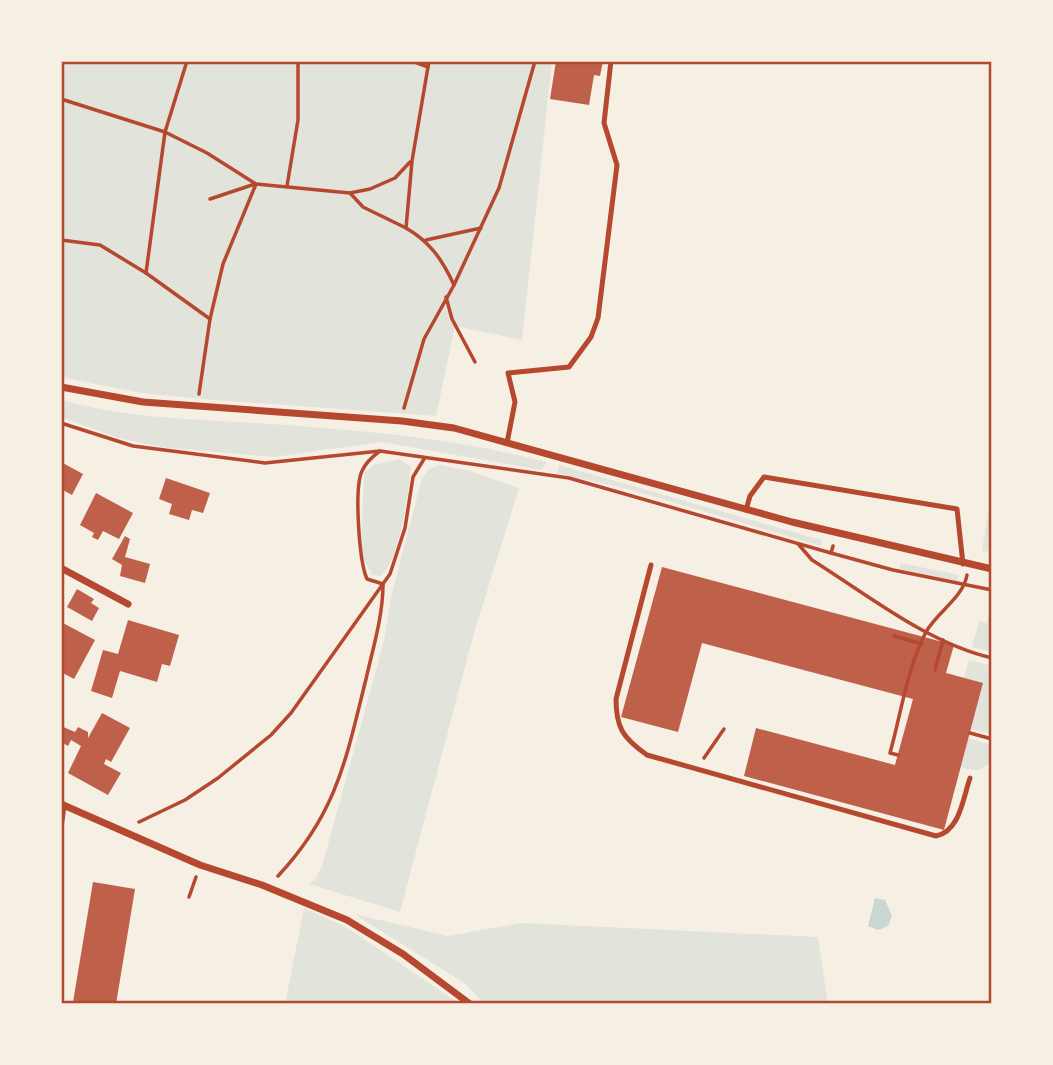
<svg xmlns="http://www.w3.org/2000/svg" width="1053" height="1065" font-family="Montserrat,sans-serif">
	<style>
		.green { fill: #e2e4dc }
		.water { fill: #c9d6d2 }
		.building { fill: #bf614a }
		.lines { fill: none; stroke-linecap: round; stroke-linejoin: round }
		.path { stroke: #b5482f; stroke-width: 3.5 }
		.service { stroke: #b5482f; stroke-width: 5 }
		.minor { stroke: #b5482f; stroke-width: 7 }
		.neatline { fill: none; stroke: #b5482f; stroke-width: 2.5 }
	</style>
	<rect width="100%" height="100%" fill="#f6efe4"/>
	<g class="green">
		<polygon points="61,61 552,61 522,340 455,326 436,416 201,399 141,393 61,377"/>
		<path d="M61 400C125 418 192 419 257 423 355 430 452 437 547 462L542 470 536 469 382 442 274 457 161 447 118 438 61 417Z"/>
		<path d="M399 459 411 467C408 494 400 558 381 576L372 575 361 553 364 473 374 465Z"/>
		<polygon points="440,465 470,471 519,488 474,633 400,912 309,884 316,878 322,866 383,645 392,593 422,478 429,469"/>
		<polygon points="559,465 822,540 821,546 628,489 557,473"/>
		<polygon points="992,488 992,552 982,551"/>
		<polygon points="901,563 959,575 957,581 899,569"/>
		<polygon points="989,614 992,615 992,652 972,647 979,621 986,623"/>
		<polygon points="969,660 992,666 989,686 992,734 971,729 983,684 964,678"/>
		<path d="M968 738 992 745V760C982 773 975 771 961 767Z"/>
		<polygon points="304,908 346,927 460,1004 285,1004"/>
		<polygon points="354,914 448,936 521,923 818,937 828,1004 484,1004 466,984"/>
	</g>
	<polygon class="water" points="875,898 885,900 892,916 888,926 878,930 868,926"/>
	<g class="building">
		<polygon points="556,61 603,61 600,76 594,75 589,105 550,99"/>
		<polygon points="61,462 83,474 72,495 61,489"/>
		<polygon points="166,478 210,493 203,513 192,510 189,520 169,514 172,504 159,499"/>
		<polygon points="96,493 133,513 119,539 103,531 98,540 92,537 94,533 80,525"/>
		<polygon points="125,536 130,539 125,557 150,564 145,583 120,576 122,565 112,559"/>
		<polygon points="662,567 954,645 946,673 983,683 944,830 744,776 756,728 895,765 913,699 702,643 678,732 621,717"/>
		<polygon points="77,589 94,599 91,603 99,608 92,621 67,607"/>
		<polygon points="128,620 179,635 170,666 162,664 157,682 120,671 112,698 91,691 103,650 118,654"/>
		<polygon points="61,622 95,640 74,679 61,672"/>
		<polygon points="102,713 130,728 111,762 106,759 104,764 121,773 108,795 68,773 81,746 71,740 68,746 61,742 61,726 75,732 78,727 88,732 88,738"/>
		<polygon points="93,882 135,889 116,1004 73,1002"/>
	</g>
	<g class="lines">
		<g class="path">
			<polyline points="412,61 428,67"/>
			<polyline points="61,99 165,132 207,153 256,184 350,193 370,189 395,178 410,162"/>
			<polyline points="287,186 298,120 298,61"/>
			<polyline points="350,193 363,207 406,228"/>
			<polyline points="210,199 255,184"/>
			<polyline points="61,240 100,245 146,273 210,319"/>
			<polyline points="426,240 481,228"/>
			<polyline points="146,273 165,132 187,61"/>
			<polyline points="454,285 499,188 535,61"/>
			<polyline points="446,297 452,319 475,362"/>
			<polyline points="199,394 210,319 223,264 256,184"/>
			<path d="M404 408 424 339 454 285C442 259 430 242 406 228L412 161 429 61"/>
			<polyline points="61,423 133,446 265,463 380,451 569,478 831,553 833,546"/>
			<path d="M380 451C373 456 366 462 362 471 354 488 359 561 367 579L383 584"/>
			<path d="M799 545 812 560C868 595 927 643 992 658"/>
			<polyline points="831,553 893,570 992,590"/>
			<polyline points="894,636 922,644"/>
			<polyline points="935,670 943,640"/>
			<polyline points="970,733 992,739"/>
			<path d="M898 755 890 753C901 714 907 668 926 632 937 612 963 598 967 575"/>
			<polyline points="704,758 724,729"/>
			<polyline points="139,822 185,800 218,778 271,735 291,713 390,574 405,528 413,477 424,459"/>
			<path d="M278 876C337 813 346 759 366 679 373 648 383 616 383 584"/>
			<polyline points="189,897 196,877"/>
		</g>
		<g class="service">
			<polyline points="507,443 515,402 508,373 569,367 591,337 598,318 617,165 604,123 611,61"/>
			<polyline points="746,510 750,496 764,477 957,509 963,564"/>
			<path d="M651 565 616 699C616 728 623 738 647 755L936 836C960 831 963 798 970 778"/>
		</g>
		<g class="minor">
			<polyline points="61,387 143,402 402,421 454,428 792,522 992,569"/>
			<polyline points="61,568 128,604"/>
			<polyline points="61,804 200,865 262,885 347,920 403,954 470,1004"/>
			<polyline points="61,821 63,805"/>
		</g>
	</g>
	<rect width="1053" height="1065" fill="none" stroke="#f6efe4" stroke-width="126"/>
	<rect x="63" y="63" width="927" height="939" class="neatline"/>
</svg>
